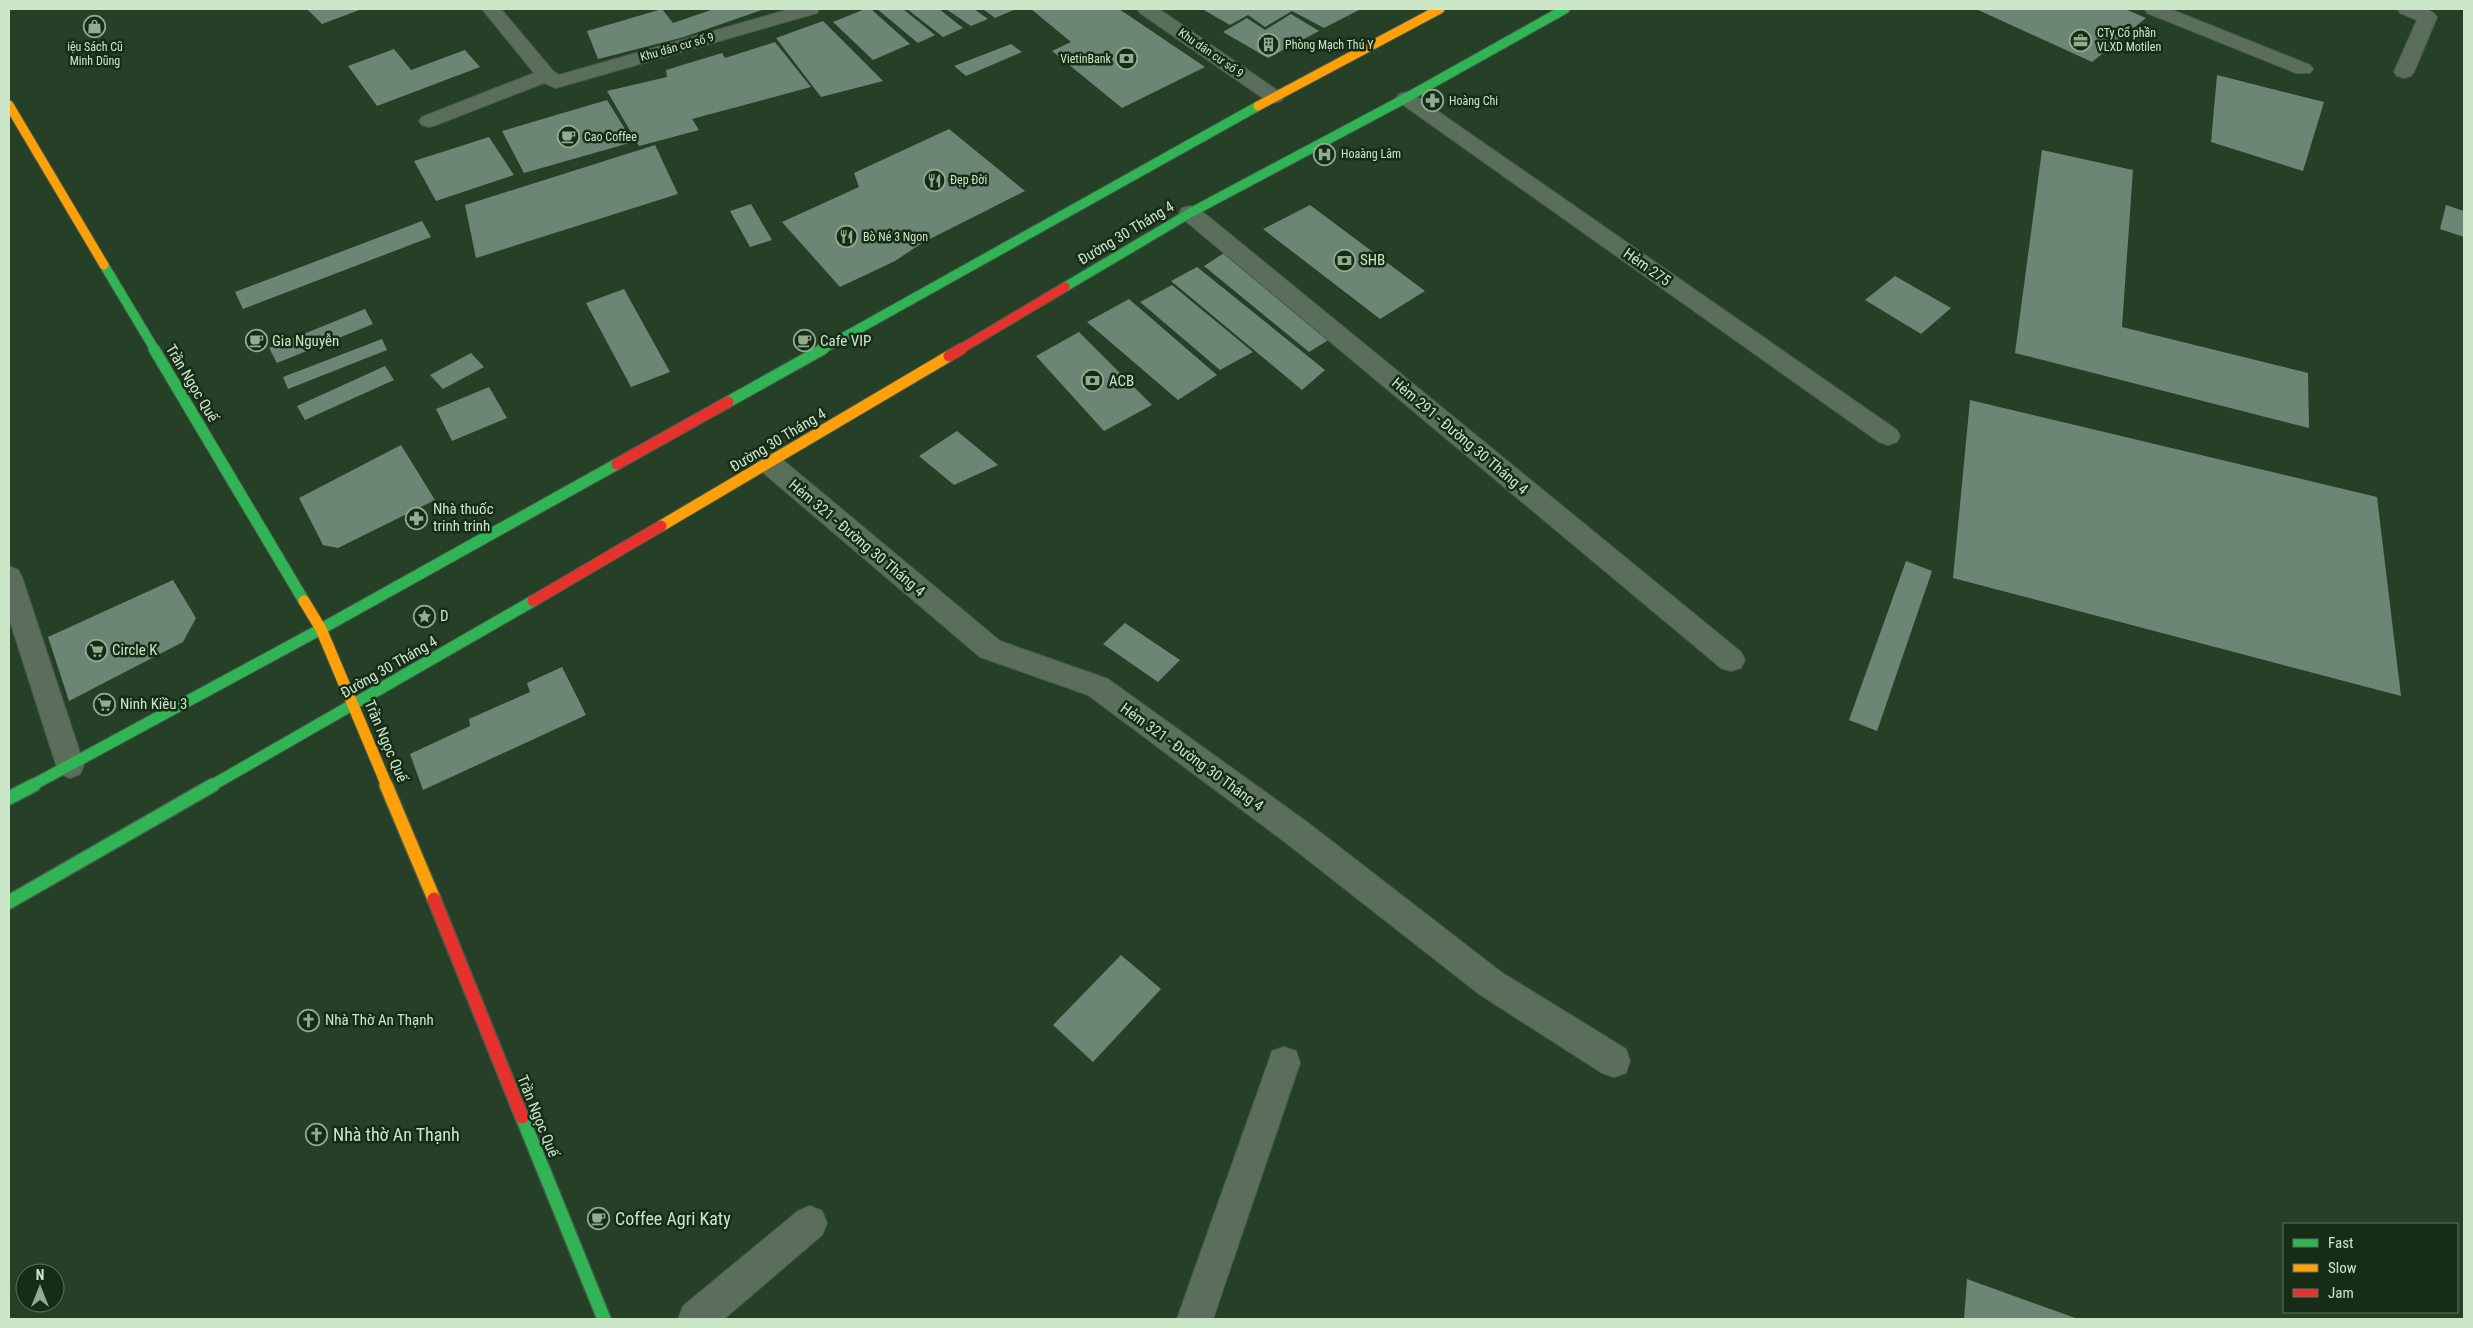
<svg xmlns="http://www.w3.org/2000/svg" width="2473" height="1328" font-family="'Roboto Condensed',sans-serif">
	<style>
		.building { fill: #6b8674 }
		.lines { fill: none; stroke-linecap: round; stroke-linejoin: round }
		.lane-casing { stroke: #465c47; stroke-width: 2 }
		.street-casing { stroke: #465c47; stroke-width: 2 }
		.fast-far2-casing { stroke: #465c47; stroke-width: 11 }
		.fast-far1-casing { stroke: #465c47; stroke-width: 13 }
		.fast-casing { stroke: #465c47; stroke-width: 16 }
		.slow-far2-casing { stroke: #465c47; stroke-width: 11 }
		.slow-far1-casing { stroke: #465c47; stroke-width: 13 }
		.slow-casing { stroke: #465c47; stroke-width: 16 }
		.jam-far2-casing { stroke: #465c47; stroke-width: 11 }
		.jam-far1-casing { stroke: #465c47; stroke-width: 13 }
		.jam-casing { stroke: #465c47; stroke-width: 16 }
		.lane { fill: #5b6e5b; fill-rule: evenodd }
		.street { fill: #5b6e5b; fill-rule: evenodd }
		.fast-far2 { stroke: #30b455; stroke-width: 9 }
		.fast-far1 { stroke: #30b455; stroke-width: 11 }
		.fast { stroke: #30b455; stroke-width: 13 }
		.slow-far2 { stroke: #ff9f0a; stroke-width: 9 }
		.slow-far1 { stroke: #ff9f0a; stroke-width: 11 }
		.slow { stroke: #ff9f0a; stroke-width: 13 }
		.jam-far2 { stroke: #e5322d; stroke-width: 9 }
		.jam-far1 { stroke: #e5322d; stroke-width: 11 }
		.jam { stroke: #e5322d; stroke-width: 13 }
		.labels { text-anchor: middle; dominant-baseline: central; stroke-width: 5; stroke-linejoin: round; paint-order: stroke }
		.far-poi-label { font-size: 12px; fill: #cce6ca; stroke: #172c16; text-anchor: start }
		.far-street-label { font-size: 12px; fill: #cce6ca; stroke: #172c16 }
		.street-label { font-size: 15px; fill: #cce6ca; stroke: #172c16 }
		.poi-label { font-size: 15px; fill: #cce6ca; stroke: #172c16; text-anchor: start }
		.near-poi-label { font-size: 18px; fill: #cce6ca; stroke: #172c16; text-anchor: start }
	</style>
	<rect width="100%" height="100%" fill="#254026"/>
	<g class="building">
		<polygon points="307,9 362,9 322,24"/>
		<polygon points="662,9 673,23 714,9 765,9 684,37 598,59 587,31"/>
		<polygon points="865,9 871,9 910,44 873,60 833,22"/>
		<polygon points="877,9 903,9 935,35 918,43"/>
		<polygon points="907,9 939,9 963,28 943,37"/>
		<polygon points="946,9 974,9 988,19 971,26"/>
		<polygon points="983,9 1016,9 995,18"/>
		<polygon points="1031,9 1119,9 1205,67 1122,108 1052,51 1071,42"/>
		<polygon points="1202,9 1361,9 1324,28 1292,11 1265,27 1248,15 1230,25"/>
		<polygon points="1976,9 2125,9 2146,18 2092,62"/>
		<polygon points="1291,14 1319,31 1268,58 1223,32 1247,18 1265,30"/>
		<polygon points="823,21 883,81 821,97 776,38"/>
		<polygon points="775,42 811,87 692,119 699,130 639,146 607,91 667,77 666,70 722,53 725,58"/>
		<polygon points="1011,44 1022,52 966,76 954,66"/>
		<polygon points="394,49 411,70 465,50 480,67 377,106 348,66"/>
		<polygon points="2217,75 2324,102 2303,171 2211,142"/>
		<polygon points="607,100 633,142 524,173 502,131"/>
		<polygon points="949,129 1025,191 922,243 895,261 840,287 782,222 859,187 854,173"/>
		<polygon points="489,137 514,175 436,201 414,161"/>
		<polygon points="655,145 678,194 476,258 465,205"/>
		<polygon points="2042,150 2133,170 2122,327 2308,373 2309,428 2015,353"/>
		<polygon points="751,204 772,240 750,247 730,211"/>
		<polygon points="1310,205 1425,291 1380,319 1263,229"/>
		<polygon points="2446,205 2464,211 2464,237 2440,229"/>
		<polygon points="422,221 431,237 243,309 235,292"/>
		<polygon points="1227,251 1330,339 1309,352 1204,266"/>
		<polygon points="1197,267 1325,370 1302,390 1171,281"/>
		<polygon points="1895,276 1951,308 1921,334 1865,300"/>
		<polygon points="1172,285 1253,352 1220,370 1140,302"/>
		<polygon points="624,289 670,372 631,387 586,303"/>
		<polygon points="1129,299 1217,375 1178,400 1087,322"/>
		<polygon points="365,309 373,324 277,363 269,348"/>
		<polygon points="1079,332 1152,405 1104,431 1036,356"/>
		<polygon points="382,339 387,350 288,389 283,377"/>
		<polygon points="471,353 484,367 443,389 430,375"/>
		<polygon points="385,366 394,380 305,420 297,406"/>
		<polygon points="489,387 507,418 452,441 436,409"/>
		<polygon points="1970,400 2377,497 2401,696 1953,578"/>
		<polygon points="957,431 998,465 954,485 919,456"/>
		<polygon points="401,445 435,500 338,548 323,545 299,498"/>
		<polygon points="1906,561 1932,571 1877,731 1849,720"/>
		<polygon points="173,580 196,618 183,642 69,701 48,637"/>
		<polygon points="1125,623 1180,660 1158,682 1103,644"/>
		<polygon points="562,667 586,715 423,790 410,754 470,726 469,719 530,692 527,683"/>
		<polygon points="1121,955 1161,989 1093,1062 1053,1025"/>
		<polygon points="1967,1279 2078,1319 1964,1319"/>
	</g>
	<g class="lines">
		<defs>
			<g id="lane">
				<polygon points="2145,9 2170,9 2310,65 2313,69 2310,73 2296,73 2147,13"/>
				<path d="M2398 9C2410 9 2429 5 2437 17L2414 72 2411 76 2404 78 2397 76 2394 72 2417 20 2400 13Z"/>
				<polygon points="1190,206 1198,208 1741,652 1745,660 1741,668 1731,671 1721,668 1182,218 1179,213 1182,208"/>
				<polygon points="769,454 778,456 1000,641 1108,679 1307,822 1501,972 1626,1049 1630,1061 1626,1073 1614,1077 1602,1073 1479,994 1285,842 1088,695 980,657 760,470 757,463 760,456"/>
			</g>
			<g id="street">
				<polygon points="482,9 501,9 553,71 559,75 790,9 819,9 817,13 563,86 556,88 544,83 436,125 429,127 422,125 419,121 422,117 534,73"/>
				<polygon points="1138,9 1159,9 1281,93 1284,97 1281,101 1274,103 1267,101 1140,13"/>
				<polygon points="1406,92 1413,94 1897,430 1900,436 1897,442 1888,445 1879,442 1399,102 1396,98 1399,94"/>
				<polygon points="9,566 18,570 22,577 84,765 80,774 70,778 60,774 56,765 9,618"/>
				<polygon points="1284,1047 1296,1051 1300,1063 1213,1319 1177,1319 1268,1063 1272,1051"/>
				<polygon points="810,1206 822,1211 827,1223 822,1235 724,1319 678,1319 683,1306 798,1211"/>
			</g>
			<g id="fast-far2">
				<polyline points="104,265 155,350"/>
				<polyline points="1065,287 1190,213 1406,98 1565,9"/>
				<polyline points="821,350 1258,106"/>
			</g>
			<g id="fast-far1">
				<polyline points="154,349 304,601"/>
				<polyline points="728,402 823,349"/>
				<polyline points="31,786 321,629 617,464"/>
				<polyline points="211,786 533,601"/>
			</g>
			<g id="fast">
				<polyline points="9,798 34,785"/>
				<polyline points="9,902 213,785"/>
				<polyline points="522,1117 604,1319"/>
			</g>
			<g id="slow-far2">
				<polyline points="9,105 104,265"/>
				<polyline points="1258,106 1440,9"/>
			</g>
			<g id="slow-far1">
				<polyline points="661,526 949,356"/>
				<polyline points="304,601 321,629 387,786"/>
			</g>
			<polyline id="slow" points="386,785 434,899"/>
			<polyline id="jam-far2" points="959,350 1065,287"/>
			<g id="jam-far1">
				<polyline points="949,356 961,349"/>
				<polyline points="617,464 728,402"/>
				<polyline points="533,601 661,526"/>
			</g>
			<polyline id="jam" points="434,899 522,1117"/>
		</defs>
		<use href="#lane" class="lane-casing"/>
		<use href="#street" class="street-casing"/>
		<use href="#fast-far2" class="fast-far2-casing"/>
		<use href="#fast-far1" class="fast-far1-casing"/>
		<use href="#fast" class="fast-casing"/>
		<use href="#slow-far2" class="slow-far2-casing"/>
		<use href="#slow-far1" class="slow-far1-casing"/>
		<use href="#slow" class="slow-casing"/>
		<use href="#jam-far2" class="jam-far2-casing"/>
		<use href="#jam-far1" class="jam-far1-casing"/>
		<use href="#jam" class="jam-casing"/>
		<use href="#lane" class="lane"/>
		<use href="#street" class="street"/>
		<use href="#fast-far2" class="fast-far2"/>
		<use href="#fast-far1" class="fast-far1"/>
		<use href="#fast" class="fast"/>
		<use href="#slow-far2" class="slow-far2"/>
		<use href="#slow-far1" class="slow-far1"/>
		<use href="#slow" class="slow"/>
		<use href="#jam-far2" class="jam-far2"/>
		<use href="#jam-far1" class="jam-far1"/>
		<use href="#jam" class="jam"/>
	</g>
	<defs>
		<symbol id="shop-ring" viewBox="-11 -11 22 22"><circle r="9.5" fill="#172c16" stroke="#92ac91" stroke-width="1.5"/><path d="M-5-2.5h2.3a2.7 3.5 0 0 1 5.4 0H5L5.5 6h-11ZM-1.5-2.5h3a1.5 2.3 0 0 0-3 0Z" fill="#92ac91"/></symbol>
		<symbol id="office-ring" viewBox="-11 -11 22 22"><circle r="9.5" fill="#172c16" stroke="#92ac91" stroke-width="1.5"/><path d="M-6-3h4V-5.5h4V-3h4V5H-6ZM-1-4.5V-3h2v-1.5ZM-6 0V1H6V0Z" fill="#92ac91"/></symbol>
		<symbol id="building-ring" viewBox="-11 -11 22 22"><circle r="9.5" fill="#172c16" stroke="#92ac91" stroke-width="1.5"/><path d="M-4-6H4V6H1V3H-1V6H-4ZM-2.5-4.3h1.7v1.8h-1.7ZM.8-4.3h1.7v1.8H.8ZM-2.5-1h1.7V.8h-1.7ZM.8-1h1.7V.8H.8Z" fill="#92ac91"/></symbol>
		<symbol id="bank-ring" viewBox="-11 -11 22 22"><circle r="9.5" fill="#172c16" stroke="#92ac91" stroke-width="1.5"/><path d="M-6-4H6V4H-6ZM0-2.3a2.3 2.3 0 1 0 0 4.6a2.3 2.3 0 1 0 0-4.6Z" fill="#92ac91"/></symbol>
		<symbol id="pharmacy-ring" viewBox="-11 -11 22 22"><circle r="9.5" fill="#172c16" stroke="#92ac91" stroke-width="1.5"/><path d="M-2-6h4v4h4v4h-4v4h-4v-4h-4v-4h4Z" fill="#92ac91"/></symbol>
		<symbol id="cafe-ring" viewBox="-11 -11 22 22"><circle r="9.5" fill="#172c16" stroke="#92ac91" stroke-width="1.5"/><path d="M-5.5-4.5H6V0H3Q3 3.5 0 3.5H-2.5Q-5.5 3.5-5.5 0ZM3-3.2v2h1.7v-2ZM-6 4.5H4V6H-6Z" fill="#92ac91"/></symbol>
		<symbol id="hospital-ring" viewBox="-11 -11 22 22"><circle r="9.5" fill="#172c16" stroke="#92ac91" stroke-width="1.5"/><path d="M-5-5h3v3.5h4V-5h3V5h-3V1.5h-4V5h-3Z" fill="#92ac91"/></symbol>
		<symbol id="restaurant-ring" viewBox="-11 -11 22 22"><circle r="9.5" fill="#172c16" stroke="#92ac91" stroke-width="1.5"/><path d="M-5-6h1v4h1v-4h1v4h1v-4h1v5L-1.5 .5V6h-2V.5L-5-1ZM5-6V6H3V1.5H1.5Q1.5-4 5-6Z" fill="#92ac91"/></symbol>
		<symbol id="sight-ring" viewBox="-11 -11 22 22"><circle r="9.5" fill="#172c16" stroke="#92ac91" stroke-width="1.5"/><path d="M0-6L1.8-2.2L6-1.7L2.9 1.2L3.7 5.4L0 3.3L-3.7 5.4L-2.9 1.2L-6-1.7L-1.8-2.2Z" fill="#92ac91"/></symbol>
		<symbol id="supermarket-ring" viewBox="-11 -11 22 22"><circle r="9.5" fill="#172c16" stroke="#92ac91" stroke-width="1.5"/><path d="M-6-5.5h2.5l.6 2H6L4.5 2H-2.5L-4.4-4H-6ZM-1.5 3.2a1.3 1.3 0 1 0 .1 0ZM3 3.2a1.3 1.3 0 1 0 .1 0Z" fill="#92ac91"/></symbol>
		<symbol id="church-ring" viewBox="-11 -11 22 22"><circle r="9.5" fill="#172c16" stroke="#92ac91" stroke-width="1.5"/><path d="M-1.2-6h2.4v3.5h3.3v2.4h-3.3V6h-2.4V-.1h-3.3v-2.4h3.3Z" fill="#92ac91"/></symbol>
	</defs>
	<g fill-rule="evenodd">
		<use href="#shop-ring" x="82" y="14" width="25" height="25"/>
		<use href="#office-ring" x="2068" y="28" width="25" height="25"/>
		<use href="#building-ring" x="1256" y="32" width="25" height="25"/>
		<use href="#bank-ring" x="1114" y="46" width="25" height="25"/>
		<use href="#pharmacy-ring" x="1420" y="88" width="25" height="25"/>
		<use href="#cafe-ring" x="556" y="124" width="25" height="25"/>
		<use href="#hospital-ring" x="1312" y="142" width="25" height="25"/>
		<use href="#restaurant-ring" x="922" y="168" width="25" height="25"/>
		<use href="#restaurant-ring" x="834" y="224" width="25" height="25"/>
		<use href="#bank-ring" x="1332" y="248" width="25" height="25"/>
		<use href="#cafe-ring" x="244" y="328" width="25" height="25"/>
		<use href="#cafe-ring" x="792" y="328" width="25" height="25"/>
		<use href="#bank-ring" x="1080" y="368" width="25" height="25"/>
		<use href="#pharmacy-ring" x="404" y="506" width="25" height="25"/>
		<use href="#sight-ring" x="412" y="604" width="25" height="25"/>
		<use href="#supermarket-ring" x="84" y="638" width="25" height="25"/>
		<use href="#supermarket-ring" x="92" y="692" width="25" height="25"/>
		<use href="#church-ring" x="296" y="1008" width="25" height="25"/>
		<use href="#church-ring" x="304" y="1122" width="25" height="25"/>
		<use href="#cafe-ring" x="586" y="1206" width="25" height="25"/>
	</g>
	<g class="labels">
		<g class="far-poi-label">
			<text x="2097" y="33">CTy Cổ phần<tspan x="2097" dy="14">VLXD Motilen</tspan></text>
			<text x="1285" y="45">Phòng Mạch Thú Y</text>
			<text x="95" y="47" text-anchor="middle">iệu Sách Cũ<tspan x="95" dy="14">Minh Dũng</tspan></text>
			<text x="1111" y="59" text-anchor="end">VietinBank</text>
			<text x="1449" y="101">Hoàng Chi</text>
			<text x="584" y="137">Cao Coffee</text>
			<text x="1341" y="154">Hoaàng Lâm</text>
			<text x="950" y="180">Đẹp Đời</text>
			<text x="863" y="237">Bò Né 3 Ngon</text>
		</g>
		<g class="far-street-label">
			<text transform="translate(677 47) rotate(-16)">Khu dân cư số 9</text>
			<text transform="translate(1211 53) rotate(35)">Khu dân cư số 9</text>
		</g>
		<g class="street-label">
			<text transform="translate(1126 233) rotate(-31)">Đường 30 Tháng 4</text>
			<text transform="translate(1647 267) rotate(35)">Hẻm 275</text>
			<text transform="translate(192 383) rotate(59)">Trần Ngọc Quế</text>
			<text transform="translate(1460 436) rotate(40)">Hẻm 291 - Đường 30 Tháng 4</text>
			<text transform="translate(778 440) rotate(-31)">Đường 30 Tháng 4</text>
			<text transform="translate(857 538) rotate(40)">Hẻm 321 - Đường 30 Tháng 4</text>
			<text transform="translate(389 667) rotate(-30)">Đường 30 Tháng 4</text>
			<text transform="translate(386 741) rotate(67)">Trần Ngọc Quế</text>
			<text transform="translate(1192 757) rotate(36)">Hẻm 321 - Đường 30 Tháng 4</text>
			<text transform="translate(538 1116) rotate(68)">Trần Ngọc Quế</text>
		</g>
		<g class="poi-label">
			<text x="1360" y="260">SHB</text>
			<text x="272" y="341">Gia Nguyễn</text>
			<text x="820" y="341">Cafe VIP</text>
			<text x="1109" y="381">ACB</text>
			<text x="433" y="509">Nhà thuốc<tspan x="433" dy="17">trinh trinh</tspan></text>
			<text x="440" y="616">D</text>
			<text x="112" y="650">Circle K</text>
			<text x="120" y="704">Ninh Kiều 3</text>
			<text x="325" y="1020">Nhà Thờ An Thạnh</text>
		</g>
		<g class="near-poi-label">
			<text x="333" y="1134">Nhà thờ An Thạnh</text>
			<text x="615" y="1218">Coffee Agri Katy</text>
		</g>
	</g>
	<rect width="2473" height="1328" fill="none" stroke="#cce6ca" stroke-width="20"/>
	<rect x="2283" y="1223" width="175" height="90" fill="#172c16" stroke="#5f765e"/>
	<rect x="2293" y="1239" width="25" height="8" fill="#30b455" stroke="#5f765e"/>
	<text x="2328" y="1248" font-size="15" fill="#cce6ca">Fast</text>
	<rect x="2293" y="1264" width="25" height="8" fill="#ff9f0a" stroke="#5f765e"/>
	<text x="2328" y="1273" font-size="15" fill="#cce6ca">Slow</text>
	<rect x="2293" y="1289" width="25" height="8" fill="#e5322d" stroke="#5f765e"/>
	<text x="2328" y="1298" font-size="15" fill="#cce6ca">Jam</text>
	<g transform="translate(40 1288)"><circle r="24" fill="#172c16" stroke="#5f765e"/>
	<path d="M0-4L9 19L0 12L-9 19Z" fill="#92ac91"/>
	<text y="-8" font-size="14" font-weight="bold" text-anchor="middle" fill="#cce6ca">N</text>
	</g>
</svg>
